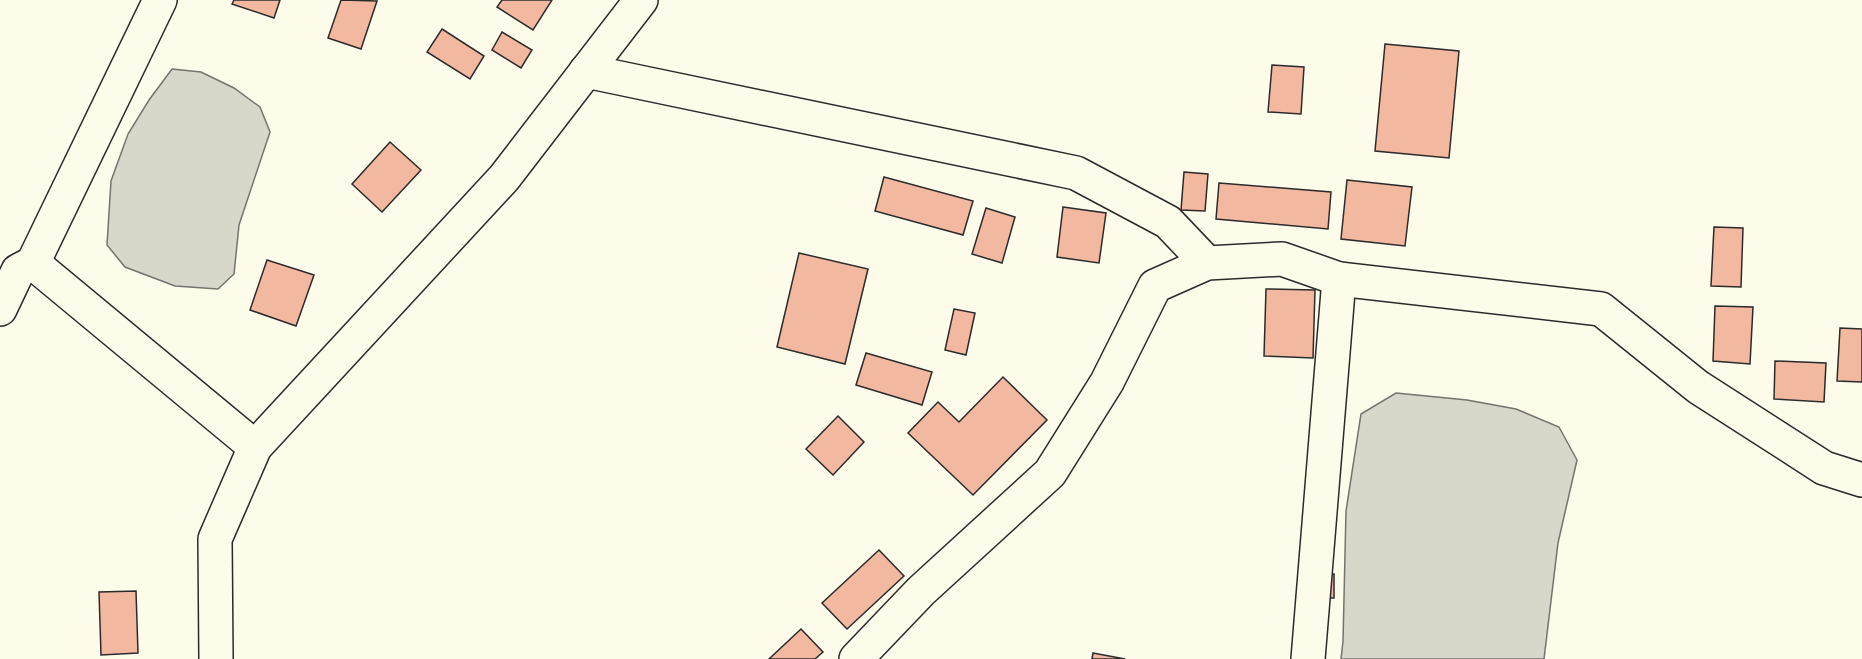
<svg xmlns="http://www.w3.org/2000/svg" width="1862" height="659" font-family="Barlow,sans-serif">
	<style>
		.water { fill: #d8d7c9; stroke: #74746e; stroke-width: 1.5 }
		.building { fill: #f2b8a0; stroke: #2b2b2b; stroke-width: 1.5 }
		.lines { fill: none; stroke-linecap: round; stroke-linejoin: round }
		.street-casing { stroke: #2b2b2b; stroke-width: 36 }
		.secondary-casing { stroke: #2b2b2b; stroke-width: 36 }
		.street { stroke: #fdfbea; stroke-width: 33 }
		.secondary { stroke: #fdfbea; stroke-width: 33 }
	</style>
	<rect width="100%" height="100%" fill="#fdfbea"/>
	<g class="water">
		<polygon points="172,69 201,72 234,88 260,107 270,132 239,225 234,274 218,289 175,286 125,267 107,245 111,181 128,134 149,100"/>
		<polygon points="1396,393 1467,400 1516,409 1559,427 1577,460 1558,543 1544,659 1341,659 1343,641 1346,511 1361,414"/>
	</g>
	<g class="building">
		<polygon points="234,0 280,0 274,18 232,4"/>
		<polygon points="341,0 377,1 361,49 328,38"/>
		<polygon points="502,0 552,0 533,30 497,7"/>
		<polygon points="442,29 484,56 470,79 427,52"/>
		<polygon points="502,32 532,50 521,68 492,50"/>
		<polygon points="1385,44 1459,51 1449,158 1375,151"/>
		<polygon points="1272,65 1304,67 1301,114 1268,112"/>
		<polygon points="390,142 421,170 382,212 352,184"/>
		<polygon points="1184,172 1208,174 1205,211 1181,210"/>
		<polygon points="884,177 973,201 963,235 875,211"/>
		<polygon points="1347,180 1412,187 1405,246 1341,239"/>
		<polygon points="1219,183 1331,192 1328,229 1216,219"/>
		<polygon points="1063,207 1106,213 1099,263 1057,257"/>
		<polygon points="986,208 1015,217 1002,263 972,254"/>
		<polygon points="1714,227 1743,228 1741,287 1711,286"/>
		<polygon points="799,253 868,269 845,364 777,347"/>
		<polygon points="267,260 314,275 296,326 250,310"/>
		<polygon points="1266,289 1315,290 1313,358 1264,356"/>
		<polygon points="1715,306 1753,307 1750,364 1713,361"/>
		<polygon points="954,309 975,313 966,355 945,350"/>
		<polygon points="1840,328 1862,329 1862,382 1837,381"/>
		<polygon points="866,353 932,372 922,405 856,385"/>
		<polygon points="1775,361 1826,363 1824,402 1774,399"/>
		<polygon points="1003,377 1047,420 973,495 908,433 938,402 959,422"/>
		<polygon points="838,416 864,442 833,475 806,449"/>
		<polygon points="879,550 904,576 847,629 822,603"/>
		<rect x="1317" y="574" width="17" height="24"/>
		<polygon points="136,591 138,653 101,655 99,592"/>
		<polygon points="801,629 823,652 815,659 769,659"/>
		<polygon points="1093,653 1125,659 1092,659"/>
	</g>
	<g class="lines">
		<defs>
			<g id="street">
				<polyline points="586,71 1076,173 1168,222 1207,263"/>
				<polyline points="33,263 255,447"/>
				<polyline points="0,309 18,271 33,263 160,0"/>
				<polyline points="856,659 921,591 1050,473 1107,382 1155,286 1207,263 1282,259 1339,279 1601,309 1698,387 1824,468 1862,480"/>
				<polyline points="1308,659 1339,279"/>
			</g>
			<polyline id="secondary" points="216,659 215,539 255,447 504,178 641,0"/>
		</defs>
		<use href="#street" class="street-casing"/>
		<use href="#secondary" class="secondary-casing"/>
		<use href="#street" class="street"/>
		<use href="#secondary" class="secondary"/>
	</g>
</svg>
